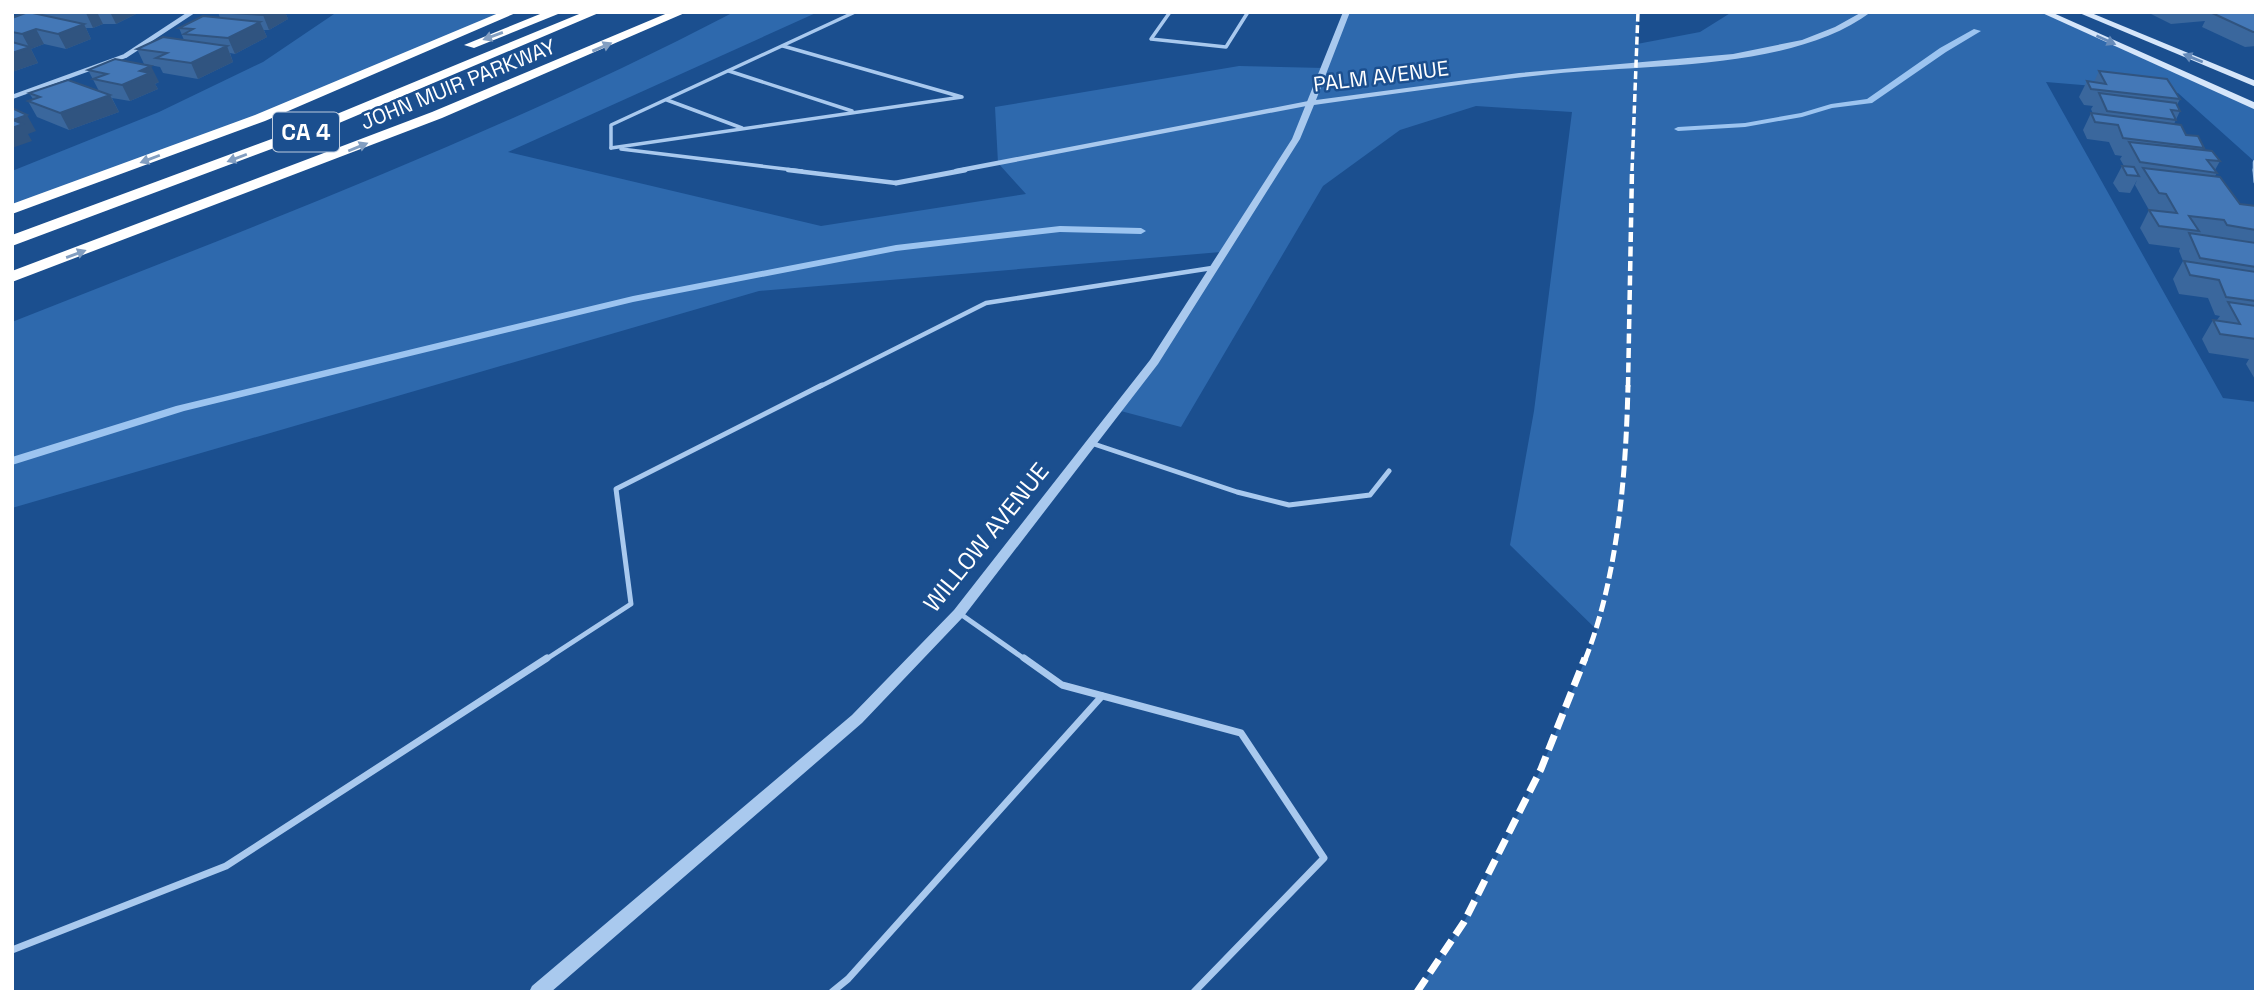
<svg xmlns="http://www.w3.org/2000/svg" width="2268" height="1004" font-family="'Space Grotesk',sans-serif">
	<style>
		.green { fill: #2e69ad }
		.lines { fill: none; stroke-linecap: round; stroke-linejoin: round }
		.stream { fill: #9cc4f0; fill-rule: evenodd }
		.service-far3 { stroke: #a9c9ee; stroke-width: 3.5 }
		.service-far2 { stroke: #a9c9ee; stroke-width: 4.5 }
		.service-far1 { stroke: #a9c9ee; stroke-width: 5 }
		.service { stroke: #a9c9ee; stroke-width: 7 }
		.minor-far1 { stroke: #a9c9ee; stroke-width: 4.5 }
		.minor { stroke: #a9c9ee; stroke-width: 5 }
		.tertiary { fill: #a9c9ee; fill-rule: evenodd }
		.secondary { fill: #d6e6fa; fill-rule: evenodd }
		.motorway { fill: #fff; fill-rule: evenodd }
		.rail-far3 { stroke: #fff; stroke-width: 3.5; stroke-dasharray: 8 3.5; stroke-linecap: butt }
		.rail-far2 { stroke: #fff; stroke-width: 4.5; stroke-dasharray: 10 4.5; stroke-linecap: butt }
		.rail-far1 { stroke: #fff; stroke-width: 5; stroke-dasharray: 12 5; stroke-linecap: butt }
		.rail { stroke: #fff; stroke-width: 7; stroke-dasharray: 16 7; stroke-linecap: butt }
		.wall { fill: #3a679d }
		.shaded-wall { fill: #305480 }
		.building { fill: #4478b7; stroke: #305480; stroke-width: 2 }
		.oneway { fill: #829ec1 }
		.oneway2 { fill: #668bba }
		.labels { text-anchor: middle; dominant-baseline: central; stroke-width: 5; stroke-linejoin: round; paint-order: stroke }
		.far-street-label { font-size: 21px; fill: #fff; stroke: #1b4f8f }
		.shield { fill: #1b4f8f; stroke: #bbcadd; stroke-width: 2 }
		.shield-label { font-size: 23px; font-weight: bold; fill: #fff }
		.street-label { font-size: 24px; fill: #fff; stroke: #1b4f8f }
	</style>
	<rect width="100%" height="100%" fill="#1b4f8f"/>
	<g class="green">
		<polygon points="337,12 512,12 305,97 12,209 12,171 159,112 263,62"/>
		<path d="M734 12H818L508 152 821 226 1026 194 998 163 995 107 1239 66 1324 68 1347 12H1638L1637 44 1700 32 1732 12H2044L2256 107V182L2255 162 2178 93 2046 82 2223 398 2256 402V992H1417L1464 922 1541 769 1597 630 1510 545 1534 411 1572 112 1476 106 1400 130 1323 186 1181 427 1117 410 1154 362 1221 252 759 291 12 508V322C255 226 502 133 734 12Z"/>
	</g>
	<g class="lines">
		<g class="stream">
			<polygon points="1974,29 1981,31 1946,52 1872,103 1832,108 1802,117 1745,127 1678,131 1674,129 1678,127 1745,123 1801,113 1831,104 1867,99 1940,48"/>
			<polygon points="1060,226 1141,228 1146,231 1141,234 1060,232 896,251 633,302 184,411 12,465 12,457 176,406 633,296 896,245"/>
		</g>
		<g class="service-far3">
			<polyline points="1170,12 1151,39 1226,47 1248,12"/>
			<polyline points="729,71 852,111"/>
			<polyline points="667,100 742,128"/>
			<polyline points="611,148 962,97 783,46"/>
			<polyline points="611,148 611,125 855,12"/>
			<polyline points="621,149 802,171"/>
		</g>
		<g class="service-far2">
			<polyline points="788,170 896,183"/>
			<polyline points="819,387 986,303 1212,268"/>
		</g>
		<g class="service-far1">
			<polyline points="1091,443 1237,492 1289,505 1370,495 1389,471"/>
			<polyline points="959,613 1026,660"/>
			<polyline points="545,660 631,604 616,489 822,385"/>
		</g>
		<g class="service">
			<polyline points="1024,658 1062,685 1241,733 1324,858 1194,992"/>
			<polyline points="12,950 226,866 547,658"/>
			<polyline points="832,992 848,979 1102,696"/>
		</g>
		<g class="minor-far1">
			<polyline points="12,97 125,56 192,12"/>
			<polyline points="2255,162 2255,171"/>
			<polyline points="956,171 1310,103"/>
		</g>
		<g class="minor">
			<polyline points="2255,170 2256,182"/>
			<polyline points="896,183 965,170"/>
		</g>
		<path class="tertiary" d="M1343 12H1350L1316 100 1519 73 1733 54 1802 40 1835 27 1862 12H1871C1792 71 1647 64 1551 74 1472 82 1393 94 1314 105L1300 139 1158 364 964 616 862 723 551 992H529L532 986 852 715 954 610 1150 360 1292 139Z"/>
		<g class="secondary">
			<polygon points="2040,12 2051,12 2256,103 2256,110"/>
			<polygon points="2077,12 2089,12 2256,81 2256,87"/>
		</g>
		<g class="motorway">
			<polygon points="501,12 518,12 265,121 12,214 12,204 255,115"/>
			<polygon points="545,12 563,12 474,48 464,45"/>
			<polygon points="584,12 601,12 325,129 12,246 12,235 315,123"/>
			<polygon points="670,12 687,12 442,118 12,282 12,271 432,112"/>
		</g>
		<polyline class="rail-far3" points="1632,171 1638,12"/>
		<polyline class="rail-far2" points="1628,387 1632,170"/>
		<path class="rail-far1" d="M1585 660C1618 577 1626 474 1628 385"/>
		<polyline class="rail" points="1417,992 1464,922 1541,769 1585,658"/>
	</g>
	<g class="wall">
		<polygon points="41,12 138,12 138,13 116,24 103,24 93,28 86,28 91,39 66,49 44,44 31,49 38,63 12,72 12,18 42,15"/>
		<polygon points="218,12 285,12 288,19 269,30 264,30 267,37 235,54 230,53 233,62 198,79 163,73 160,67 144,64 137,49 184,40 179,28 220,18"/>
		<polygon points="2147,12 2256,12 2256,46 2245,47 2202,27 2205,21 2171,24"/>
		<polygon points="88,70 159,82 155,84 158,89 130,101 112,98 119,112 69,130 37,117 28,101 33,99 29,93 99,91"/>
		<polygon points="2099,71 2180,99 2177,105 2180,111 2174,124 2204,148 2203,150 2220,161 2215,170 2217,173 2215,176 2240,204 2256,206 2256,381 2246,364 2249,359 2209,353 2202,339 2213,320 2217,320 2220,316 2215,315 2208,298 2179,294 2173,279 2183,261 2179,251 2180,248 2149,244 2140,228 2149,210 2135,185 2137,180 2130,193 2119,192 2113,183 2122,166 2124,166 2120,159 2122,156 2115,155 2109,142 2087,139 2083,130 2091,113 2093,114 2091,109 2093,106 2084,105 2079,97 2087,81 2094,82"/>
	</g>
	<g class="shaded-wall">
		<polygon points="88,12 97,12 103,24 93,28 86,13"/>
		<polygon points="110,12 138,12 138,13 116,24"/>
		<polygon points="267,12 285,12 288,19 269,30 263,15"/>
		<polygon points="260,22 267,37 235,54 228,38"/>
		<polygon points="84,24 91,39 66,49 58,34"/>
		<polygon points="36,29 44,44 31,49 38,63 12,72 12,53 29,47 22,34"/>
		<polygon points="227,46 233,62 198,79 191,63"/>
		<polygon points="151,66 159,82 155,84 158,89 130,101 122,85 140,71"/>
		<polygon points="110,95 119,112 69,130 60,113"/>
		<polygon points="27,115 36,131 28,134 32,141 12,148 13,120"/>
	</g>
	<g class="building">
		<polygon points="28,12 84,24 58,34 36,29 22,34 12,32 12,18"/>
		<polygon points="231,12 267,12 263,15 230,13"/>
		<polygon points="2210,12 2256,12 2256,32 2253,32"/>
		<polygon points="203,16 260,22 228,38 184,34 193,29 179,28"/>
		<polygon points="163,37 227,46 191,63 156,58 167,53 137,49"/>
		<polygon points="12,42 30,47 12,53"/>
		<polygon points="115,59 151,66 140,71 150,73 122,85 93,79 107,74 88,70"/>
		<polygon points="2099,71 2167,79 2180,99 2091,89 2087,81 2106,84"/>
		<polygon points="68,80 110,95 60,113 28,101 40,97 29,93"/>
		<polygon points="2099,93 2176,103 2180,111 2171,110 2176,120 2107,111"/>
		<polygon points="12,108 27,115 13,120 23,124 12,128"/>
		<polygon points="2091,113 2181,125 2186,135 2198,136 2204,148 2123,138 2118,125 2095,122"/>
		<polygon points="2129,142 2212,151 2220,161 2207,160 2217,173 2140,162"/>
		<polygon points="2122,166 2134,167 2139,176 2127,175"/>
		<polygon points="2143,168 2220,177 2240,204 2256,206 2256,230 2227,225 2224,220 2189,216 2199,231 2159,226 2149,210 2177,213 2166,194 2159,193"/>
		<polygon points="2189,233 2256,243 2256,267 2200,258"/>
		<polygon points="2184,261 2256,272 2256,301 2226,297 2219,280 2190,275"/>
		<polygon points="2228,302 2256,306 2256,339 2220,334 2213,320 2240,324"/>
	</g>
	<defs><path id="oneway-solid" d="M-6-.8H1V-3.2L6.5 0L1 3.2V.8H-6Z" transform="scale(1.75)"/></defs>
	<g class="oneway">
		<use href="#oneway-solid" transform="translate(493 36) rotate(160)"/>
		<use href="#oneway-solid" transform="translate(602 47) rotate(-23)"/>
		<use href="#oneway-solid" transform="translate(358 147) rotate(-22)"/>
		<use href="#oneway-solid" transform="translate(237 158) rotate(159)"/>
		<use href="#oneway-solid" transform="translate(150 159) rotate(159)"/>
		<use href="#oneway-solid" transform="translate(76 254) rotate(-20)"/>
	</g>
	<g class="oneway2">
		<use href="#oneway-solid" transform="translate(2106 40) rotate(24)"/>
		<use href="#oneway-solid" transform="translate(2193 58) rotate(-158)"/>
	</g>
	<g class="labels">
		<g class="far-street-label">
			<text transform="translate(1381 76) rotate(-7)">PALM AVENUE</text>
			<text transform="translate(458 84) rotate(-22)">JOHN MUIR PARKWAY</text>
		</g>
		<rect class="shield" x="273" y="112.5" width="66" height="39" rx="5"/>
		<g class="shield-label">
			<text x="306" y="132">CA 4</text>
		</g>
		<g class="street-label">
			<text transform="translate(986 537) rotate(-51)">WILLOW AVENUE</text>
		</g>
	</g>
	<rect width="2268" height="1004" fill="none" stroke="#ffffff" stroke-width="28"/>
</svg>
